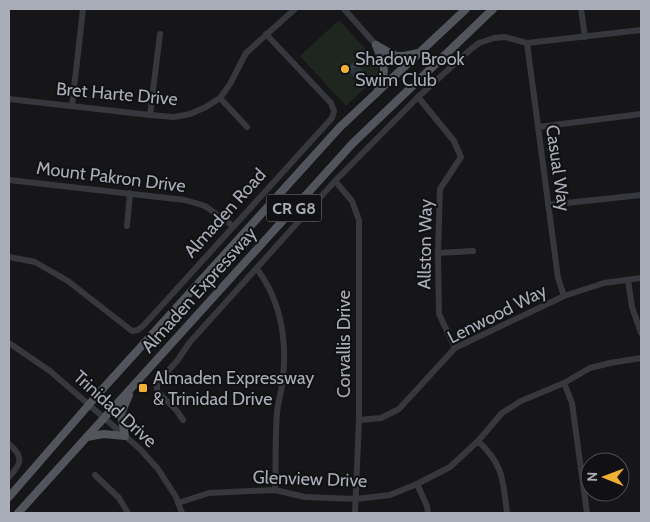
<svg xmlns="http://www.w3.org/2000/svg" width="650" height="522" font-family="Cabin,sans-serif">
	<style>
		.garden { fill: #1e261f }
		.water { fill: url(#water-ripples) }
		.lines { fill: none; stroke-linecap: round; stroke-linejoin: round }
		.minor { stroke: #37383d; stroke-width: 6 }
		.major { stroke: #53555c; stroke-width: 8 }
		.poi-dot { fill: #f2b134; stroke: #111113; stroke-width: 2 }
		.labels { text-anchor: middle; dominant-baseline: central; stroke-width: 4; stroke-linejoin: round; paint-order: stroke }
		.shield { fill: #111113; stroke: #7b7e86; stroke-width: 1 }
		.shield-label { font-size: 16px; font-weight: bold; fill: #a8adb8 }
		.poi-label { font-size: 18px; fill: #a8adb8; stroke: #111113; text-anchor: start }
		.street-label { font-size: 18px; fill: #a8adb8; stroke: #111113 }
	</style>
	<defs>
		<pattern id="water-ripples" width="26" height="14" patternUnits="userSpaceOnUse" patternTransform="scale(1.25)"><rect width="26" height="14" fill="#2c353c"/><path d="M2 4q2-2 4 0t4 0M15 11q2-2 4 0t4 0" fill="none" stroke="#485056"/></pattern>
	</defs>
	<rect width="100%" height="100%" fill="#161618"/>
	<polygon class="garden" points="339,20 378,63 378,75 346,106 300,56"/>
	<polygon class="water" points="359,57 363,62 359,67 367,76 360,83 346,69"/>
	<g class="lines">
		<g class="minor">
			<polyline points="344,9 376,45"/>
			<polyline points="581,9 585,37"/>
			<polyline points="527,43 558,278 564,296"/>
			<polyline points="418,97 454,141 461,157 440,189 438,253 439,314 455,348"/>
			<polyline points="220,98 247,127"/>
			<polyline points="9,99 150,115 174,117 190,114 206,107 220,98 230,84 246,53 295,9"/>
			<polyline points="72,106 83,9"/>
			<polyline points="150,115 160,34"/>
			<polyline points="538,127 641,114"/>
			<polyline points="9,180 185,200 205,206 233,226"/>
			<polyline points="335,181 352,201 359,220 359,420 355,513"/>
			<polyline points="548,205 641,195"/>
			<polyline points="127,226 130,193"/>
			<polyline points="438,253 473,251"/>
			<polyline points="9,257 35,262 68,281 132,331 138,330 144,325 332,118 334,111 331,103 266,34"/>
			<path d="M257 269C281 301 287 339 283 378 282 390 278 401 277 413 275 438 276 464 275 490"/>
			<polyline points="628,280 632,307 641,333"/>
			<polyline points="9,343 50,371 140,449 158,469 176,497 182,513"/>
			<polyline points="564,383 572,403 587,513"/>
			<polyline points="183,420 177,411 157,391 157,385 159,381 177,361 190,342 335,181 418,97 471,49 479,43 494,38 505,37 527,43 641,30"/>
			<polyline points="359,420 381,418 399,409 455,348 564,296 604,283 641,278"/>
			<path d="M478 441C504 465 503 481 507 513"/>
			<path d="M9 444C24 457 22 463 9 477"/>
			<polyline points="95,475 119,498 128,513"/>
			<polyline points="417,484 427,506 428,513"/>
			<polyline points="178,503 209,493 275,490 305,497 356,499 390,495 417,484 450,467 478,441 502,413 521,401 564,383 590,368 610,363 641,358"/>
		</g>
		<g class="major">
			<path d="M376 45C384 68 388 66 378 90"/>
			<path d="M376 45C396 56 394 59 418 53"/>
			<polyline points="87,437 104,434 125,436 121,414 129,395"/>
			<polyline points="9,497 99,393 340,127 466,9"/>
			<polyline points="18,513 353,143 493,9"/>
		</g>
	</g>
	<g class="poi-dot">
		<circle cx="345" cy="69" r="5"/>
		<rect x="138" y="383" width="10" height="10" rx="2.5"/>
	</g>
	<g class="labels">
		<rect class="shield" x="266.5" y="194.5" width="55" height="27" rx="4"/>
		<g class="shield-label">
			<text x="294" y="208">CR G8</text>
		</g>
		<g class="poi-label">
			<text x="355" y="59">Shadow Brook<tspan x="355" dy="21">Swim Club</tspan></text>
			<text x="153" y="378">Almaden Expressway<tspan x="153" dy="21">&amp; Trinidad Drive</tspan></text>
		</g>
		<g class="street-label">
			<text transform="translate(117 94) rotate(5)">Bret Harte Drive</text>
			<text transform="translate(558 168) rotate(82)">Casual Way</text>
			<text transform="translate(111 177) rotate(7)">Mount Pakron Drive</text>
			<text transform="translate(225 213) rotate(-48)">Almaden Road</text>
			<text transform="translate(425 244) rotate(-89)">Allston Way</text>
			<text transform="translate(199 290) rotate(-48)">Almaden Expressway</text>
			<text transform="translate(497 314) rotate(-27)">Lenwood Way</text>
			<text transform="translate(344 344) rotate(-90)">Corvallis Drive</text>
			<text transform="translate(115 409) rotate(42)">Trinidad Drive</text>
			<text transform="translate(310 479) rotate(2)">Glenview Drive</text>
		</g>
	</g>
	<rect width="650" height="522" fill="none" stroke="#a8adb8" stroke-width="20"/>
	<g transform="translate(605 477) rotate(271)"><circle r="24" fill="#111113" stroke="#4d4f55"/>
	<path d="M0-4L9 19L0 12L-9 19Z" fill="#f2b134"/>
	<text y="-8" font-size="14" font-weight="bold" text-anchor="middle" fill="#a8adb8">N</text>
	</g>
</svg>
